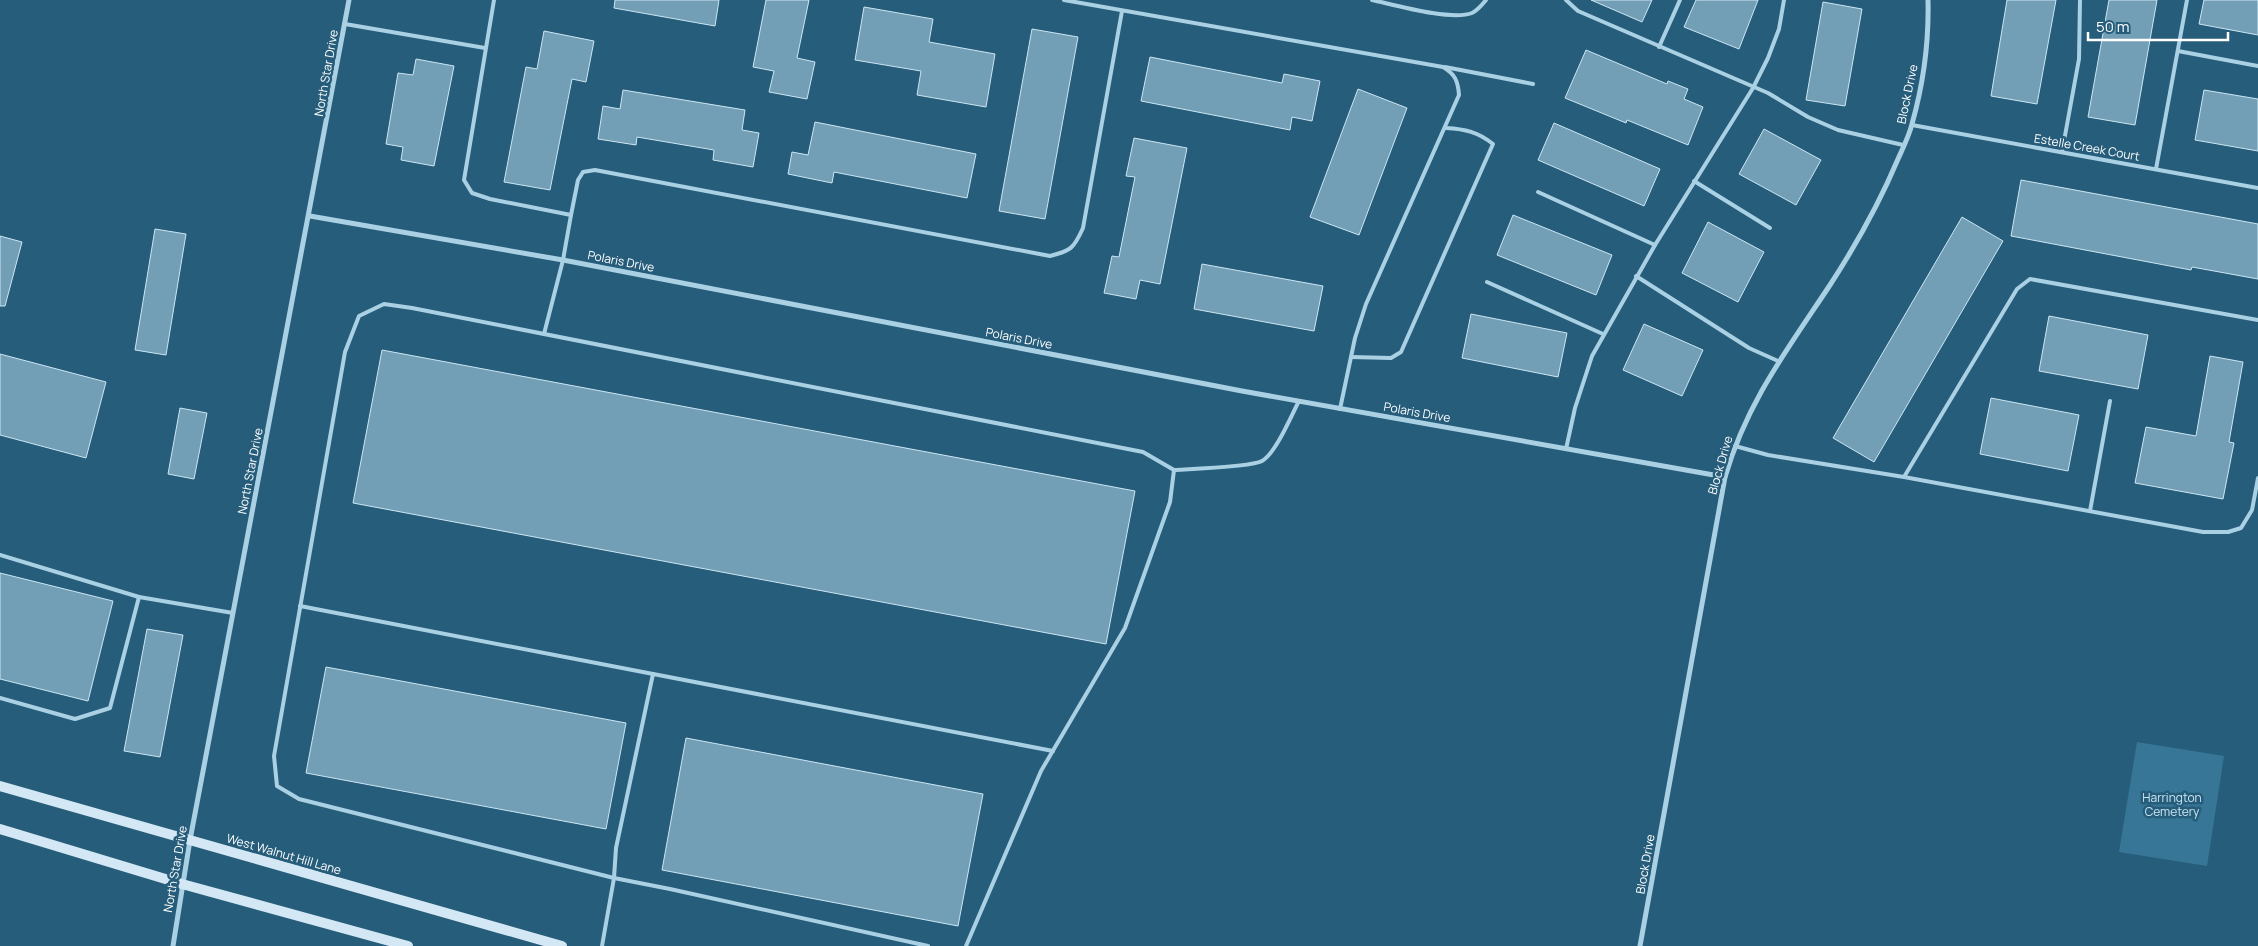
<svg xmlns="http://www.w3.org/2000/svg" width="2258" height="946" font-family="Manrope,sans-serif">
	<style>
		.green { fill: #377696 }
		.building { fill: #729fb6; stroke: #cce6f3 }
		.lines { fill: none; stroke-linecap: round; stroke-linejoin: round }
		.service { stroke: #aad0e4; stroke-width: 4 }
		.minor { stroke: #aad0e4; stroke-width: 5 }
		.secondary { stroke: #d3e8f4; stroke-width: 10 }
		.labels { text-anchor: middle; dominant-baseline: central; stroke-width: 5; stroke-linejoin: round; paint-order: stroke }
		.street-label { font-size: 12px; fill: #fff; stroke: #265d7b }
		.park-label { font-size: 12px; fill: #cce6f3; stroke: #265d7b }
	</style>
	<rect width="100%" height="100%" fill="#265d7b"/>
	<polygon class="green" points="2137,742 2224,756 2207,866 2119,852"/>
	<g class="building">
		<polygon points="615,0 719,0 715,26 614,8"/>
		<polygon points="766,0 809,0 797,58 815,62 807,99 769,92 774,71 753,67"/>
		<polygon points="1591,0 1652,0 1642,22"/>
		<polygon points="1696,0 1758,0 1739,49 1684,27"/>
		<polygon points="2007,0 2056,0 2037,104 1991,96"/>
		<polygon points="2109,0 2157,0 2135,125 2088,117"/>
		<polygon points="2204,0 2258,0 2258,35 2199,24"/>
		<polygon points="1823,2 1862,9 1845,106 1806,100"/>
		<polygon points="864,7 933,19 929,42 995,54 986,107 917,95 921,71 855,60"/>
		<polygon points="1032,29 1078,37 1045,219 999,211"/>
		<polygon points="544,31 594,41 586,82 572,79 550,190 504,182 526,67 537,69"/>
		<polygon points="1586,50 1667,84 1668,81 1688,89 1684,99 1703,107 1688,145 1627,120 1626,123 1565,98"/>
		<polygon points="1150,57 1282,83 1284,74 1320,81 1312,121 1292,117 1290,130 1141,101"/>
		<polygon points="416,59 454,66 434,166 401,160 403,147 386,144 398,73 413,75"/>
		<polygon points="1358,89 1407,108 1359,235 1310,217"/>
		<polygon points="623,90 745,110 742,130 759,133 753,167 713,160 714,150 637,137 636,145 598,139 603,106 620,109"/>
		<polygon points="2204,90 2258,99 2258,151 2195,140"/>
		<polygon points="815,122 976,154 967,198 834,172 832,183 788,174 792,152 808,155"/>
		<polygon points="1554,123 1660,169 1644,206 1538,160"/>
		<polygon points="1764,129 1821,160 1796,205 1739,174"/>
		<polygon points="1134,138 1187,148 1160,284 1140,280 1136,299 1104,293 1112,256 1119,257 1135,177 1126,176"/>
		<polygon points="2021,180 2258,224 2258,279 2192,267 2191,270 2011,236"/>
		<polygon points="1513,215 1612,255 1596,295 1497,255"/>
		<polygon points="1962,217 2003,241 1874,462 1833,438"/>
		<polygon points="1708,222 1764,252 1738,302 1682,273"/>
		<polygon points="155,229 186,234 166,355 135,350"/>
		<polygon points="0,236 22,242 5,306 0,306"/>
		<polygon points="1202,264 1323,286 1314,331 1194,309"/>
		<polygon points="1471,314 1567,333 1558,377 1462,358"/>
		<polygon points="2049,316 2148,335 2138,389 2039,371"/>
		<polygon points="1644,324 1703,350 1682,396 1623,370"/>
		<polygon points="382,350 1135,491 1106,644 353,503"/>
		<polygon points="0,354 106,382 86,458 0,435"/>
		<polygon points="2210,356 2243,362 2229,442 2234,443 2223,499 2135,483 2146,427 2196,436"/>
		<polygon points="1991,398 2079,415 2068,471 1980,454"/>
		<polygon points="180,408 207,413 194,479 168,474"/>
		<polygon points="0,573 113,601 88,701 0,679"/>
		<polygon points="147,629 183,635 160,757 124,751"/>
		<polygon points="326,667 626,723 606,829 306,773"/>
		<polygon points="686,738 983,794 958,926 662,870"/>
	</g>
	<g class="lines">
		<g class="service">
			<polyline points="494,0 464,180 472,193 490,199 571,215 563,260 544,334"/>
			<path d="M1064 0 1443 67C1455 74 1458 81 1459 95L1366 304 1355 338 1340 409"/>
			<path d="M1372 0C1395 5 1451 21 1472 13 1478 10 1482 5 1486 0"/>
			<polyline points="1566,0 1578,11 1768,93 1808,117 1838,130 1903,145"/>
			<polyline points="345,24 485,48"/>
			<polyline points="1659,47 1680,0"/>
			<polyline points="2178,51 2258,66"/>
			<polyline points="1445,67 1533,84"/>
			<polyline points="1912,125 2258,188"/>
			<polyline points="2062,152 2079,59 2080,0"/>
			<polyline points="2156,169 2187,0"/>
			<polyline points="1694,181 1770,228"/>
			<polyline points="1538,192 1655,245"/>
			<path d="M571 215 578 180 583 172 595 170 1050 256C1071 251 1074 248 1083 228L1122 11"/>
			<polyline points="1636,276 1749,348 1778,361"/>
			<polyline points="1487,282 1603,334"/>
			<path d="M1351 357 1391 358 1401 352 1493 144C1478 132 1465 129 1446 128"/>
			<polyline points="1735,446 1768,455 1904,477 2203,532 2228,532 2241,528 2252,510 2258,478"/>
			<polyline points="1566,449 1575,408 1592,356 1655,245 1753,88 1768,58 1779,29 1784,0"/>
			<path d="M1174 470C1190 469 1251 467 1262 461 1276 453 1291 416 1299 401"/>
			<polyline points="1904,477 2017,289 2030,279 2258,320"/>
			<polyline points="2090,511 2110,401"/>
			<polyline points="0,555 139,597 110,708 75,719 0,698"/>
			<polyline points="139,597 233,613"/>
			<polyline points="300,606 1053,751"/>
			<polyline points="602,946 614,878 616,848 653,674"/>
			<polyline points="928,946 670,889 614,878 299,799 277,786 274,756 345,352 359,316 384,304 412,308 1143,452 1174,470 1170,502 1125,628 1041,771 966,946"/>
		</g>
		<g class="minor">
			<polyline points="310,216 563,260 1242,391 1725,477"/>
			<polyline points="173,946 190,840 349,0"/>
			<path d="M1640 946 1725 477C1747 402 1787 350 1830 285 1856 245 1879 204 1898 159 1903 148 1909 136 1912 124 1923 85 1929 40 1928 0"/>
		</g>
		<g class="secondary">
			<polyline points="0,786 562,946"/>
			<polyline points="0,829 182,884 408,946"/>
		</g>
	</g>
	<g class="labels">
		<g class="street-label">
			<text transform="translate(326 73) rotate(-80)">North Star Drive</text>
			<text transform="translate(1907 94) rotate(-78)">Block Drive</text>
			<text transform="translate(2087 147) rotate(10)">Estelle Creek Court</text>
			<text transform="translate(621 261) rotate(11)">Polaris Drive</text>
			<text transform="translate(1019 338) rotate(11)">Polaris Drive</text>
			<text transform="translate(1417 412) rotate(10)">Polaris Drive</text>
			<text transform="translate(1720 465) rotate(-74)">Block Drive</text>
			<text transform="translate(250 471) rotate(-79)">North Star Drive</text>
			<text transform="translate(284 854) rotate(16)">West Walnut Hill Lane</text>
			<text transform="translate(1645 864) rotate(-80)">Block Drive</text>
			<text transform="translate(175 869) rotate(-80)">North Star Drive</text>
		</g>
		<g class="park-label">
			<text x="2172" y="797">Harrington<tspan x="2172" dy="14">Cemetery</tspan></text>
		</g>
	</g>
	<path d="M2088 32v8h140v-8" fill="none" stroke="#ffffff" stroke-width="2.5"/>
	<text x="2096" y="32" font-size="15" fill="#ffffff" stroke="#265d7b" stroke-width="4" paint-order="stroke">50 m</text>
</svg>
